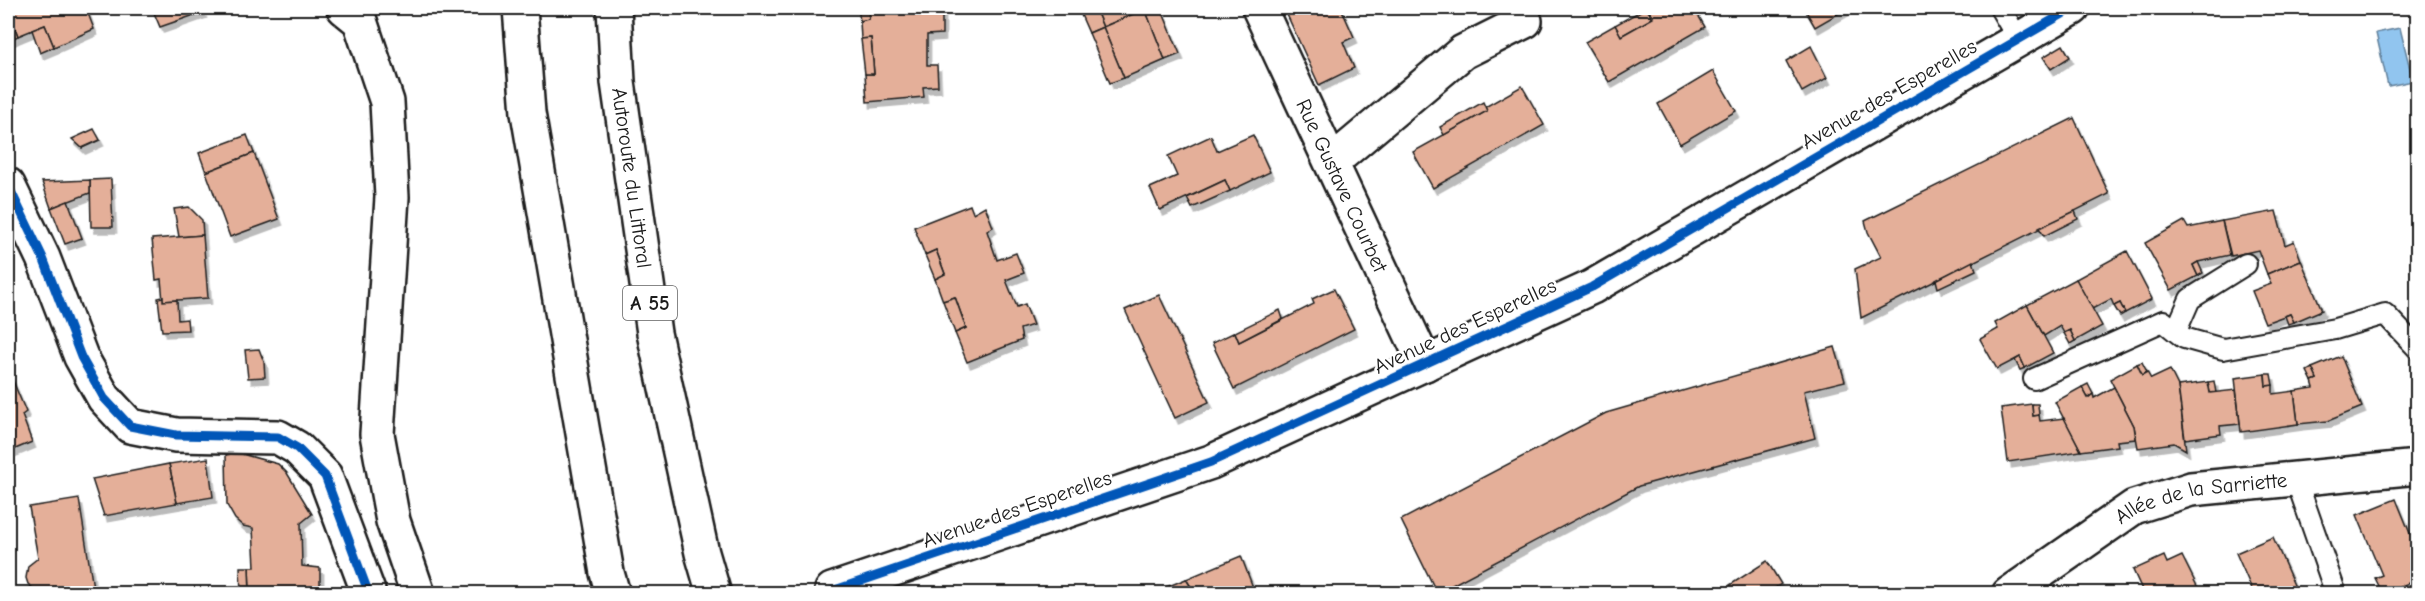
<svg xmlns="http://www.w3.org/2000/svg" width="2425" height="601" font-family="'Comic Neue',sans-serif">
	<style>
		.water { fill: #91c5ef; stroke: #62819b; stroke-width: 1.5 }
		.building { fill: #e4af99; stroke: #1c1c1c; stroke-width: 1.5; filter: url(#shadow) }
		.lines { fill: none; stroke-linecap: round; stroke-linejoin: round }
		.lane-casing { stroke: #1c1c1c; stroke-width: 24 }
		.street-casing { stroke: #1c1c1c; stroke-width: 38 }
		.highway-casing { stroke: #1c1c1c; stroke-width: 38 }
		.lane { stroke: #fff; stroke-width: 20 }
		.street { stroke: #fff; stroke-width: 33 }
		.highway { stroke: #fff; stroke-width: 33 }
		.cycleway-casing { stroke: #fff; stroke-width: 13 }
		.cycleway { stroke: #0057b8; stroke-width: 9 }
		.labels { text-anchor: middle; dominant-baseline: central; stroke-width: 5; stroke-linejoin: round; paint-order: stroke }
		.shield { fill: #fff; stroke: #606060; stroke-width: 1.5 }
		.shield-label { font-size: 20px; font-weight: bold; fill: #1c1c1c }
		.street-label { font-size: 21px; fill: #1c1c1c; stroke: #fff }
	</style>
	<defs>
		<filter id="shadow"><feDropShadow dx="3.5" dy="6" stdDeviation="0" flood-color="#0004"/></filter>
	</defs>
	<rect width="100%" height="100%" fill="#fff"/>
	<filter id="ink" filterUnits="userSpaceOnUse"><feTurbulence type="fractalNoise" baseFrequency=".0167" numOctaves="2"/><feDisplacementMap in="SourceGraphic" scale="12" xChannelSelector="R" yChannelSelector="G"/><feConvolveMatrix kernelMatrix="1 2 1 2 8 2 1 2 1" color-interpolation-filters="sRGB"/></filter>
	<g filter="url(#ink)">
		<polygon class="water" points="2400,28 2413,81 2388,86 2376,33"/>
		<g class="building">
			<polygon points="8,8 86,8 94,29 54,47 45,25 18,36"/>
			<polygon points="152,8 201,8 203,12 160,27"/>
			<polygon points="858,8 868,8 869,19 860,21"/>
			<polygon points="868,8 923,8 923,11 942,10 942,34 927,35 927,65 937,65 938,86 923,87 924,97 867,102 865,74 874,74 871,38 861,39 860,21 869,19"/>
			<polygon points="1078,8 1095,8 1103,27 1089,33"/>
			<polygon points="1095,8 1144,8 1145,9 1103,27"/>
			<polygon points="1150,8 1161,8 1180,54 1165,60 1145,9"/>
			<polygon points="1284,8 1314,8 1315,10 1341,8 1354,37 1343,42 1354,68 1319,85"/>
			<polygon points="1646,8 1653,18 1621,36 1615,25"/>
			<polygon points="1648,8 1694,8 1705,27 1609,82 1585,42 1615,25 1621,36 1653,18"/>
			<polygon points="1804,8 1848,8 1815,27"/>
			<polygon points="1145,9 1165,60 1124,78 1103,27"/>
			<polygon points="8,12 18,36 8,41"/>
			<polygon points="45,25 54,47 40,53 32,30"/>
			<polygon points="1103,27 1124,78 1110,83 1089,33"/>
			<polygon points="871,38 874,74 865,74 861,39"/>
			<polygon points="2063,45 2070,57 2051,69 2043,57"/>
			<polygon points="1811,46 1827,78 1802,92 1786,61"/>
			<polygon points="1713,71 1736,111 1680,144 1658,104"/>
			<polygon points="1522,86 1544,125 1433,188 1413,152 1487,111 1485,107"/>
			<polygon points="1483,102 1487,111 1444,135 1440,127"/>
			<polygon points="2074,118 2109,194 1861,318 1855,269 1881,257 1868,232 1865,221"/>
			<polygon points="94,129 100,140 82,148 72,139"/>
			<polygon points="247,135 254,153 206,172 199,153"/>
			<polygon points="1253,135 1270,172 1230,191 1225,180 1160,210 1150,188 1177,176 1168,156 1211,136 1217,151"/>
			<polygon points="254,153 279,219 230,237 206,172"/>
			<polygon points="111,179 113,227 91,227 90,180"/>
			<polygon points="90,180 90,193 51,208 42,182"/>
			<polygon points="1225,180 1230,191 1192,208 1187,198"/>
			<polygon points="68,201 82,238 65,244 51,208"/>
			<polygon points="970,205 973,213 985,206 993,227 987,231 997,260 1016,253 1024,273 1006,280 1017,307 1025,304 1033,325 1020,329 1022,340 967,362 955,333 966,328 955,297 943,301 935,279 945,274 936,250 925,255 914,227"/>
			<polygon points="189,207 202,220 203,235 179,237 174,209"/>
			<polygon points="2075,211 2078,219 2044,236 2039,228"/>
			<polygon points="2276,211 2285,245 2294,241 2301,260 2267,274 2258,250 2231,256 2222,221"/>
			<polygon points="2184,221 2188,228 2222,221 2230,255 2198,262 2193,265 2198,276 2171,290 2145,243"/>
			<polygon points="203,235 208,298 163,301 161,279 156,280 152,239"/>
			<polygon points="936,250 945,274 935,279 925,255"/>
			<polygon points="2127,251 2152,299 2125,313 2120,303 2114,306 2111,299 2092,309 2076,279"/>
			<polygon points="2301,260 2322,310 2294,322 2290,314 2265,323 2252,291 2271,284 2267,274"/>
			<polygon points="1973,261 1976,270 1938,288 1936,280"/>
			<polygon points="2198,262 2203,273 2198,276 2193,265"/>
			<polygon points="2076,279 2102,326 2075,341 2070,330 2064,333 2060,326 2044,336 2027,305"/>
			<polygon points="1334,289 1354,329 1234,389 1212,343 1235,332 1239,342 1314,304 1312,299"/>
			<polygon points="1159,295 1209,402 1175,418 1125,310"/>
			<polygon points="163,297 163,301 177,300 178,320 187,319 188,330 162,331 158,298"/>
			<polygon points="955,297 966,328 955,333 943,301"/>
			<polygon points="2120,303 2125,313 2120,316 2114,306"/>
			<polygon points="2027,305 2053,353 2025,368 2020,357 1997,369 1980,339 1998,329 1995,323"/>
			<polygon points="1280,310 1283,319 1239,342 1235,332"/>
			<polygon points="2290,314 2294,322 2288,324 2285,316"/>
			<polygon points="2070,330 2075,341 2070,344 2064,333"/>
			<polygon points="1835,347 1845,381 1804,391 1815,438 1639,486 1437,593 1401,520 1606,413"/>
			<polygon points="259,349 264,362 265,377 248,378 245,350"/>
			<polygon points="2341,356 2362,407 2328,421 2298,424 2294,391 2314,388 2312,381 2317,379 2312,368"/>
			<polygon points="2020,357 2025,368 2020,370 2015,360"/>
			<polygon points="2142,362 2147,372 2142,375 2137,364"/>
			<polygon points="2137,364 2142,375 2147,372 2151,379 2170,370 2178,386 2186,450 2174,443 2138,448 2134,426 2110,379"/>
			<polygon points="2312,368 2317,379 2312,381 2307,371"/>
			<polygon points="10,374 26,412 22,415 32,442 8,452 8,376"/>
			<polygon points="2265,374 2266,386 2273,385 2273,394 2294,391 2298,424 2241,432 2235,378"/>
			<polygon points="2265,374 2271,374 2273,385 2266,386"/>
			<polygon points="2214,381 2216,393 2210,393 2208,382"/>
			<polygon points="2208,382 2210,393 2236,390 2240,424 2220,426 2221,434 2185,439 2178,386"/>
			<polygon points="2088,384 2093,394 2088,398 2082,387"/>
			<polygon points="2082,387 2088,398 2093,394 2094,398 2114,387 2134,426 2136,439 2117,441 2118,446 2081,451 2055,402"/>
			<polygon points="2032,404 2033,416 2039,415 2040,421 2064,418 2081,451 2008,462 2001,408"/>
			<polygon points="2032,404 2038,404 2039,415 2033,416"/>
			<polygon points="238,453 278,464 287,473 312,514 301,523 302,566 320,568 320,594 250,594 249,567 255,567 253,528 243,526 235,519 227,505 226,455"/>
			<polygon points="208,458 213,497 177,503 169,464"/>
			<polygon points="169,464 177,503 104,516 92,479"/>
			<polygon points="79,499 94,594 38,592 28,584 26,578 28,566 38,558 29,507"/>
			<polygon points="2396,499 2418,553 2418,579 2383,594 2375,578 2382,575 2357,515"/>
			<polygon points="2273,537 2297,592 2294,594 2254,594 2236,553"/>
			<polygon points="1241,556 1254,590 1249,594 1176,594 1191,587 1186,579"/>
			<polygon points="2164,556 2167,563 2182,556 2201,594 2144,594 2133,570"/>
			<polygon points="1767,561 1781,584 1772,590 1774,594 1736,594 1730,585"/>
			<polygon points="240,567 249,567 250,594 241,594"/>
			<polygon points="1186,579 1191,587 1176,594 1160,594 1159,590"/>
		</g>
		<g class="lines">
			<defs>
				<g id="lane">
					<polyline points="2000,8 2018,39"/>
					<polyline points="2176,331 2190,299 2246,264"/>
					<polyline points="2034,379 2163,321 2184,338 2223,349 2335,329 2385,314 2418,349"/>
					<polyline points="2296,479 2336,594"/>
				</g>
				<g id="street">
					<polyline points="344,8 360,21 387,102 392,197 377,434 393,521 418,594"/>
					<path id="s1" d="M1259 8 1425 364"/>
					<polyline points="1332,162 1463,52 1525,21"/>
					<polyline points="8,185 43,258 81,357 104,398 130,426 176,435 278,437 297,448 325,476 369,594"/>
					<polyline points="832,590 1211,462 1592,287 2073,8"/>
					<path id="s2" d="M2009 594 2134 507 2191 489 2418 467"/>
				</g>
				<g id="highway">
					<polyline points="520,8 528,113 607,573 613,594"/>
					<path id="s3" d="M614 8 618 82 654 333 702 553 714 594"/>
				</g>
			</defs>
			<use href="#lane" class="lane-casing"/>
			<use href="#street" class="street-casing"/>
			<use href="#highway" class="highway-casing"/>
			<use href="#lane" class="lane"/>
			<use href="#street" class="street"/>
			<use href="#highway" class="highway"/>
			<defs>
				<g id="cycleway">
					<polyline points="8,185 43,258 81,357 104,398 130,426 176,435 278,437 297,448 325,476 369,594"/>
					<polyline points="823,594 1211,462 1592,287 2073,8"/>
				</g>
			</defs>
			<use href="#cycleway" class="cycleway-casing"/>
			<use href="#cycleway" class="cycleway"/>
		</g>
	</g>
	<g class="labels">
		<rect class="shield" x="623" y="286" width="54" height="34" rx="4.5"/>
		<g class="shield-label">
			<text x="650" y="303">A 55</text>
		</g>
		<g class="street-label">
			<text transform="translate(1889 94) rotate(-30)">Avenue des Esperelles</text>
			<text stroke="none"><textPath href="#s3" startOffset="171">Autoroute du Littoral</textPath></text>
			<text stroke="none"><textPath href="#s1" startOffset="196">Rue Gustave Courbet</textPath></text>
			<text transform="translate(1465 326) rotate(-25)">Avenue des Esperelles</text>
			<text stroke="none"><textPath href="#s2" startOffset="220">Allée de la Sarriette</textPath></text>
			<text transform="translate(1017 509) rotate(-19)">Avenue des Esperelles</text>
		</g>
	</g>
	<rect width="2425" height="601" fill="none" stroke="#fff" stroke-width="30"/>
	<rect x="15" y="15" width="2395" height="571" fill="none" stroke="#1c1c1c" stroke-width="2" filter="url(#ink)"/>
</svg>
